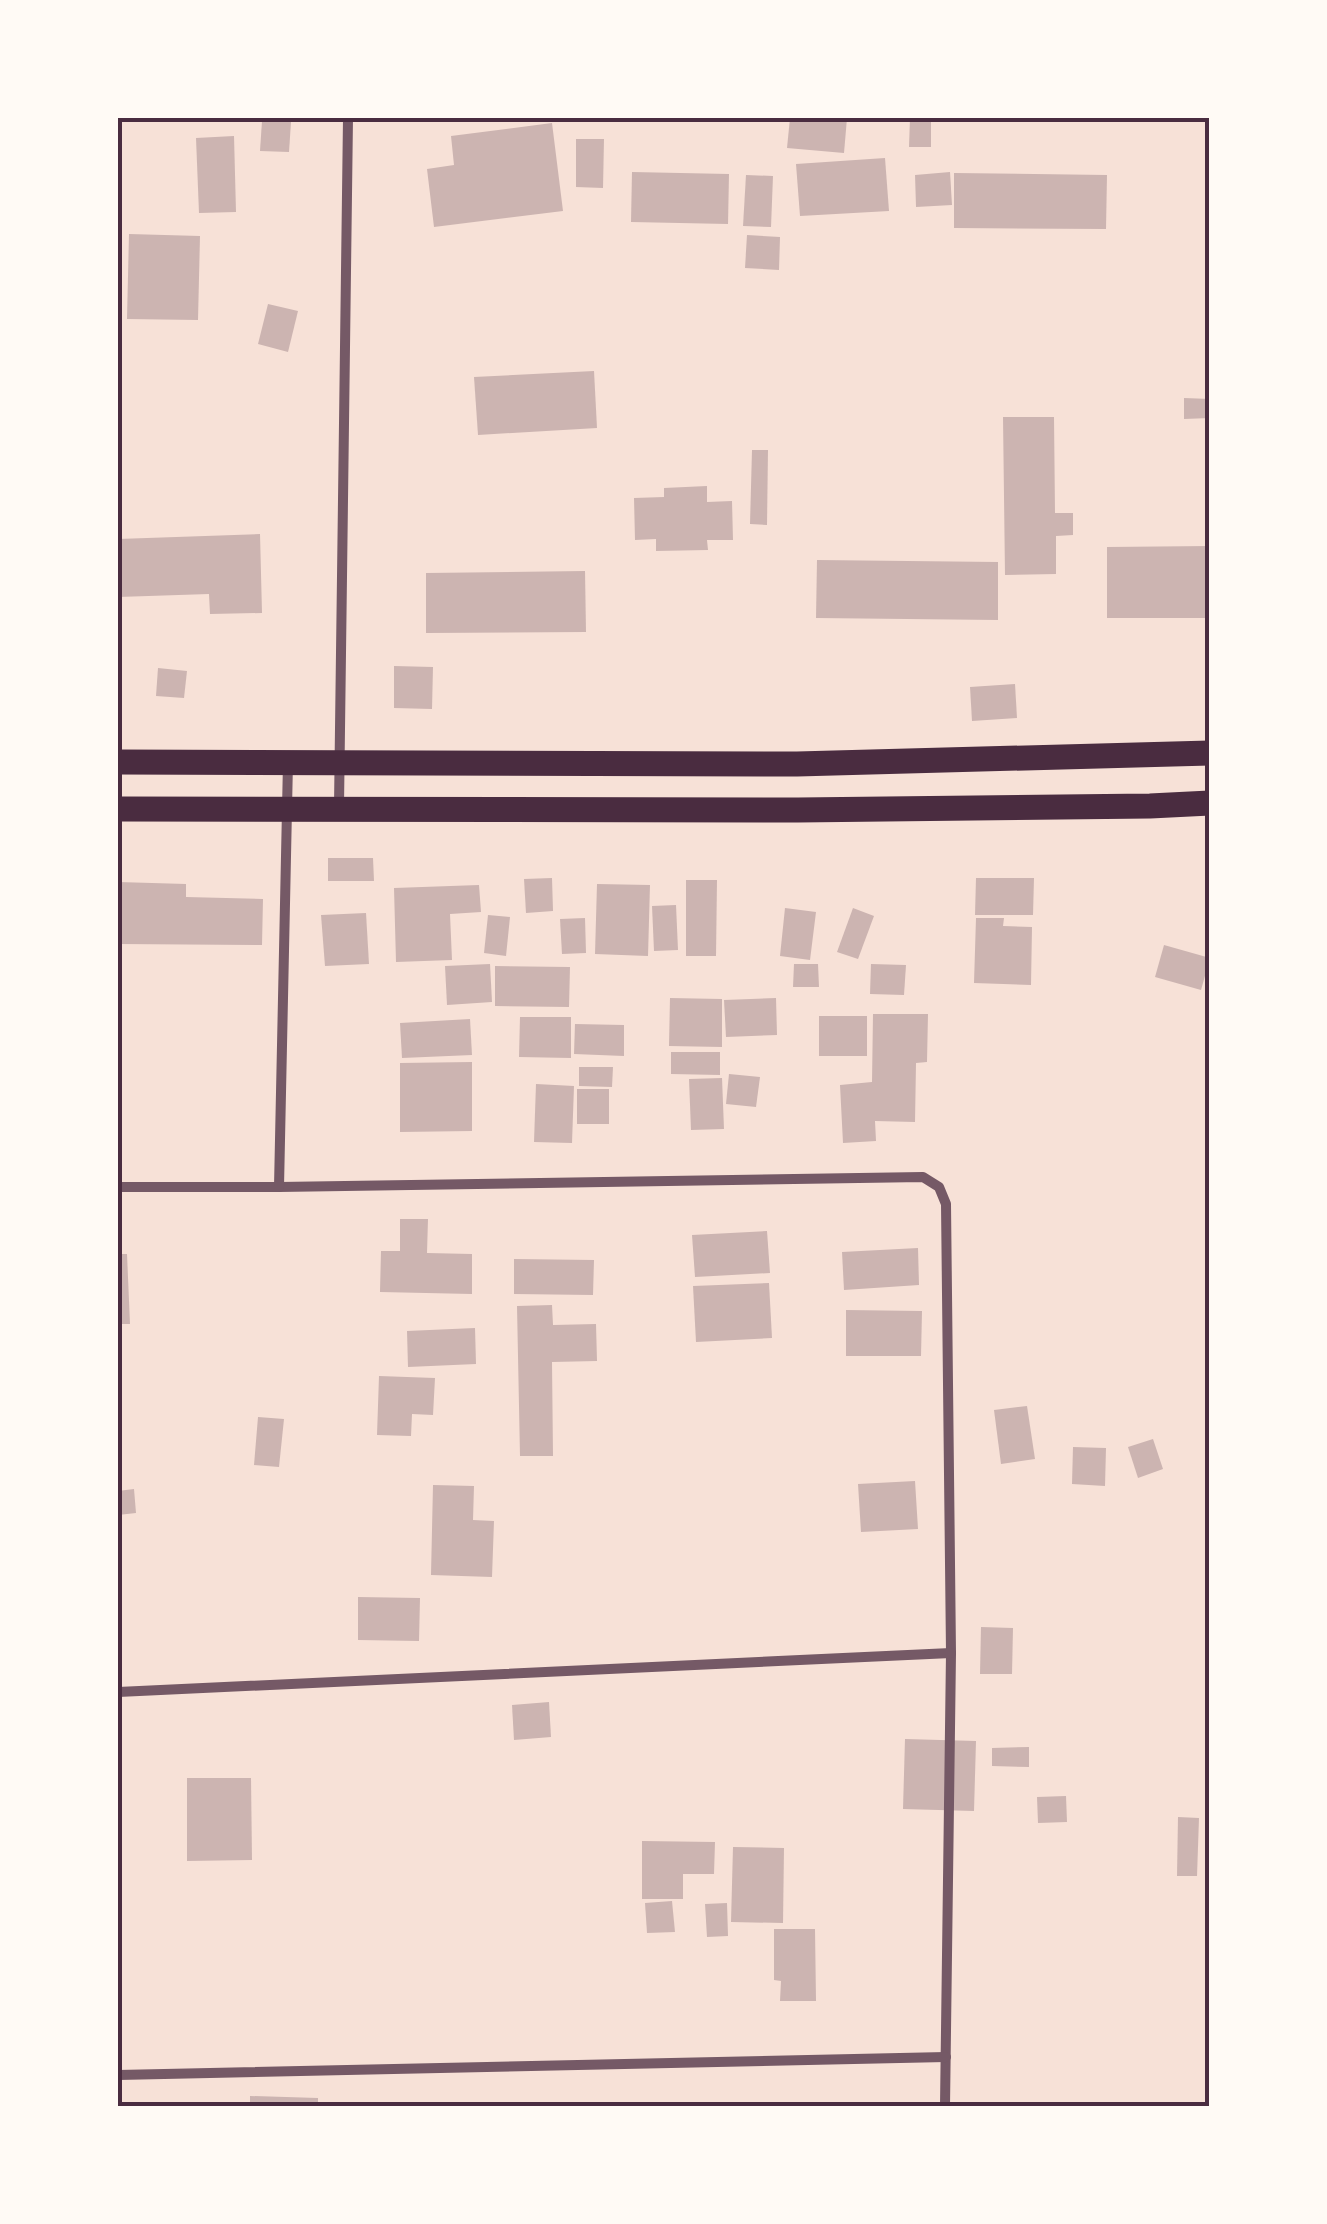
<svg xmlns="http://www.w3.org/2000/svg" width="1327" height="2224" font-family="'DM Sans',sans-serif">
	<style>
		.building { fill: #ccb4b1 }
		.lines { fill: none; stroke-linecap: round; stroke-linejoin: round }
		.minor { stroke: #755966; stroke-width: 10 }
		.primary { stroke: #4a2c40; stroke-width: 25 }
		.neatline { fill: none; stroke: #4a2c40; stroke-width: 4 }
	</style>
	<rect width="100%" height="100%" fill="#f7e1d7"/>
	<g class="building">
		<polygon points="790,118 847,118 844,153 787,148"/>
		<polygon points="910,118 931,118 931,147 909,147"/>
		<polygon points="262,121 291,122 289,152 260,151"/>
		<polygon points="552,123 563,211 434,227 427,169 454,165 451,136"/>
		<polygon points="234,136 236,212 199,213 196,138"/>
		<polygon points="576,139 604,139 603,188 576,187"/>
		<polygon points="885,158 889,211 800,216 796,164"/>
		<polygon points="632,172 729,174 728,224 631,222"/>
		<polygon points="950,172 952,205 916,207 915,175"/>
		<polygon points="954,173 1107,175 1106,229 954,228"/>
		<polygon points="746,175 773,176 771,227 743,226"/>
		<polygon points="129,234 200,236 198,320 127,319"/>
		<polygon points="747,235 780,237 779,270 745,268"/>
		<polygon points="268,304 298,311 288,352 258,344"/>
		<polygon points="594,371 597,428 478,435 474,377"/>
		<polygon points="1184,398 1210,399 1210,418 1184,419"/>
		<polygon points="1003,417 1054,417 1055,513 1073,513 1073,535 1056,536 1056,574 1005,575"/>
		<polygon points="752,450 768,450 767,525 750,524"/>
		<polygon points="707,486 707,502 732,501 733,540 707,540 708,550 656,551 656,539 635,540 634,498 664,497 664,488"/>
		<polygon points="260,534 262,613 210,614 209,594 118,597 118,539"/>
		<polygon points="1210,546 1210,618 1107,618 1107,547"/>
		<polygon points="817,560 998,562 998,620 816,618"/>
		<polygon points="585,571 586,632 426,633 426,573"/>
		<polygon points="394,666 433,667 432,709 394,708"/>
		<polygon points="158,668 187,671 184,698 156,696"/>
		<polygon points="1015,684 1017,718 972,721 970,687"/>
		<polygon points="328,858 373,858 374,881 328,881"/>
		<polygon points="552,878 553,911 526,913 524,879"/>
		<polygon points="976,878 1034,878 1033,915 975,915"/>
		<polygon points="686,880 717,880 716,956 686,956"/>
		<polygon points="118,882 186,884 186,897 263,899 262,945 118,944"/>
		<polygon points="597,884 650,885 648,956 595,954"/>
		<polygon points="479,885 481,912 450,914 452,960 396,962 394,888"/>
		<polygon points="676,905 678,950 654,951 652,906"/>
		<polygon points="785,908 816,912 810,960 780,956"/>
		<polygon points="853,908 874,916 858,959 837,952"/>
		<polygon points="366,913 369,964 325,966 321,915"/>
		<polygon points="488,915 510,917 506,956 484,953"/>
		<polygon points="585,918 586,953 562,954 560,919"/>
		<polygon points="976,918 1004,918 1003,926 1032,927 1031,985 974,983"/>
		<polygon points="1164,945 1210,958 1201,990 1155,977"/>
		<polygon points="490,964 492,1002 447,1005 445,966"/>
		<polygon points="794,964 818,964 819,987 793,987"/>
		<polygon points="871,964 906,965 904,995 870,994"/>
		<polygon points="495,966 570,967 569,1007 495,1006"/>
		<polygon points="670,998 722,999 722,1047 669,1046"/>
		<polygon points="776,998 777,1035 726,1037 724,1000"/>
		<polygon points="873,1014 928,1014 927,1062 916,1063 915,1122 875,1121 876,1141 843,1143 840,1085 872,1082"/>
		<rect x="819" y="1016" width="48" height="40"/>
		<polygon points="520,1017 571,1017 571,1058 519,1057"/>
		<polygon points="470,1019 472,1055 402,1058 400,1023"/>
		<polygon points="575,1024 624,1025 624,1056 574,1054"/>
		<polygon points="671,1052 720,1052 720,1075 671,1074"/>
		<polygon points="472,1062 472,1131 400,1132 400,1063"/>
		<polygon points="579,1067 613,1067 612,1087 579,1086"/>
		<polygon points="729,1074 760,1077 756,1107 726,1104"/>
		<polygon points="722,1078 724,1129 691,1130 689,1079"/>
		<polygon points="536,1084 574,1086 572,1143 534,1142"/>
		<rect x="577" y="1089" width="32" height="35"/>
		<polygon points="400,1219 428,1219 427,1253 472,1254 472,1294 380,1292 381,1251 400,1251"/>
		<polygon points="767,1231 770,1273 695,1277 692,1235"/>
		<polygon points="918,1248 919,1285 844,1290 842,1252"/>
		<polygon points="118,1254 127,1254 130,1324 118,1324"/>
		<polygon points="514,1259 594,1260 593,1295 514,1294"/>
		<polygon points="769,1283 772,1338 696,1342 693,1286"/>
		<polygon points="552,1305 553,1325 596,1324 597,1361 552,1362 553,1456 520,1456 517,1306"/>
		<polygon points="846,1310 922,1311 921,1356 846,1356"/>
		<polygon points="475,1328 476,1364 408,1367 407,1331"/>
		<polygon points="379,1376 435,1378 433,1415 412,1414 411,1436 377,1435"/>
		<polygon points="1027,1406 1035,1459 1001,1464 994,1410"/>
		<polygon points="258,1417 284,1419 279,1467 254,1465"/>
		<polygon points="1153,1439 1163,1469 1138,1478 1128,1447"/>
		<polygon points="1073,1447 1106,1448 1105,1486 1072,1484"/>
		<polygon points="915,1481 918,1529 861,1532 858,1484"/>
		<polygon points="433,1485 474,1486 473,1520 494,1521 492,1577 431,1575"/>
		<polygon points="134,1489 136,1513 118,1515 118,1491"/>
		<polygon points="358,1597 420,1598 419,1641 358,1640"/>
		<polygon points="981,1627 1013,1628 1012,1674 980,1674"/>
		<polygon points="549,1702 551,1737 514,1740 512,1705"/>
		<polygon points="905,1739 976,1741 974,1811 903,1809"/>
		<polygon points="1029,1747 1029,1767 992,1766 992,1748"/>
		<polygon points="187,1778 251,1778 252,1860 187,1861"/>
		<polygon points="1066,1796 1067,1822 1038,1823 1037,1797"/>
		<polygon points="1178,1817 1199,1818 1197,1876 1177,1876"/>
		<polygon points="642,1841 715,1842 714,1874 683,1874 683,1899 642,1899"/>
		<polygon points="733,1847 784,1848 783,1923 731,1922"/>
		<polygon points="672,1901 675,1932 647,1933 645,1903"/>
		<polygon points="727,1903 728,1936 707,1937 705,1904"/>
		<polygon points="774,1929 815,1929 816,2001 780,2001 781,1981 774,1980"/>
		<polygon points="250,2096 318,2098 318,2106 250,2106"/>
	</g>
	<g class="lines">
		<g class="minor">
			<polyline points="339,806 348,118"/>
			<polyline points="118,1187 279,1187 923,1177 939,1187 946,1204 951,1653 945,2106"/>
			<polyline points="279,1187 288,762"/>
			<polyline points="118,1692 951,1653"/>
			<polyline points="118,2075 946,2057"/>
		</g>
		<g class="primary">
			<polyline points="118,762 797,764 1210,753"/>
			<polyline points="118,809 798,810 1150,806 1210,803"/>
		</g>
	</g>
	<rect width="1327" height="2224" fill="none" stroke="#fffaf5" stroke-width="240"/>
	<rect x="120" y="120" width="1087" height="1984" class="neatline"/>
</svg>
